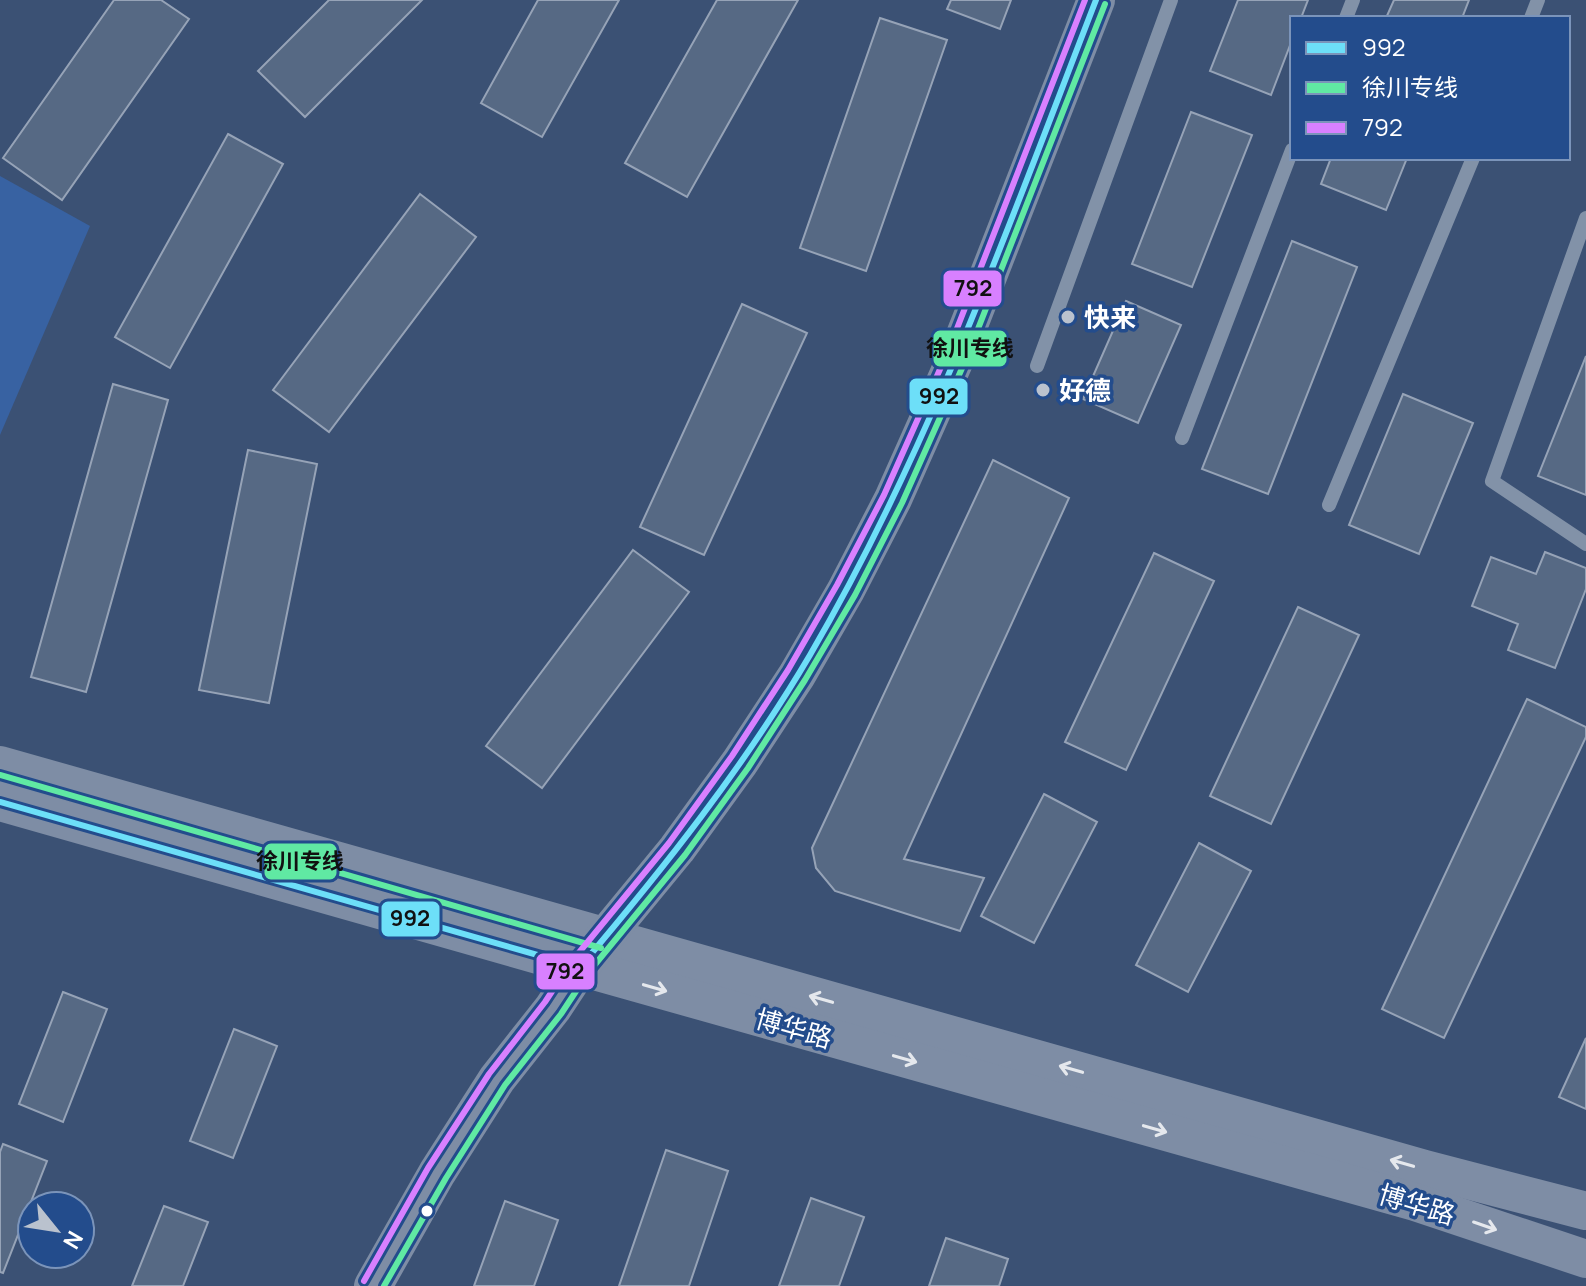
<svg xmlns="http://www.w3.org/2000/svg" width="1586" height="1286" font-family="Manrope,'Noto Sans SC',sans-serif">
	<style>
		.green { fill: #3862a2 }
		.building { fill: #566984; stroke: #96a3b7; stroke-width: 2 }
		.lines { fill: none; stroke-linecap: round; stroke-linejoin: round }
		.lane { stroke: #8292a8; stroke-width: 14 }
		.secondary { stroke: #7e8da5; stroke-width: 38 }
		.bus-1-casing { stroke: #234c8c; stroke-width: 12 }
		.bus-2-casing { stroke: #234c8c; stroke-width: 12 }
		.bus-3-casing { stroke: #234c8c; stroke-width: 12 }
		.bus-1 { stroke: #6ddff8; stroke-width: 6 }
		.bus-2 { stroke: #60e9a3; stroke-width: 6 }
		.bus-3 { stroke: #d880ff; stroke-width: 6 }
		.oneway { stroke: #e5e8ed }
		.poi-dot { fill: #bac2ce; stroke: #234c8c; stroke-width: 3 }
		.bus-dot { fill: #fff; stroke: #234c8c; stroke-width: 3 }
		.labels { text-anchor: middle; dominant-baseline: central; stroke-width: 7; stroke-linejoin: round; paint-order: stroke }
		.poi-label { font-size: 26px; font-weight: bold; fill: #fff; stroke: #234c8c; text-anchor: start }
		.street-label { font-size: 26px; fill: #fff; stroke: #234c8c }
		.line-badge { stroke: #234c8c; stroke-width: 3 }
		.pale-badge-label { font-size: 22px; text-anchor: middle; font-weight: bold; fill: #111 }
	</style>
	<rect width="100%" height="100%" fill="#3b5174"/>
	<polygon class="green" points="0,176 90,226 0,435"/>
	<g class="building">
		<polygon points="114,0 161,0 189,19 62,200 3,158"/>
		<polygon points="329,0 422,0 305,117 258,71"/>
		<polygon points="538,0 619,0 542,137 481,103"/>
		<polygon points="717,0 798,0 687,197 625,163"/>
		<polygon points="951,0 1011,0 1000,29 947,9"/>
		<polygon points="1238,0 1308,0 1301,18 1292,18 1292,40 1271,95 1210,71"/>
		<polygon points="1394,0 1469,0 1462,18 1386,18"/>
		<polygon points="880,18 947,40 866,271 800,248"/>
		<polygon points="1191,112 1252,135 1192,287 1132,264"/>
		<polygon points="228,134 283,164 170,368 115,337"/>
		<polygon points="1331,158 1407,158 1386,210 1321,184"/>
		<polygon points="420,194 476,237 329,432 273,390"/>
		<polygon points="1292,241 1357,267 1268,494 1202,469"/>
		<polygon points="1126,301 1181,325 1138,423 1083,399"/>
		<polygon points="742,304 807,333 704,555 640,527"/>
		<polygon points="1586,356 1586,495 1538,476"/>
		<polygon points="113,384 168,400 86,692 31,677"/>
		<polygon points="1403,394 1473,423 1419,554 1349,525"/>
		<polygon points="248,450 317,464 269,703 199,690"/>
		<polygon points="993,460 1069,498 904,859 984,878 960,931 835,891 816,868 812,848"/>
		<polygon points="633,550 689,592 542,788 486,746"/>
		<polygon points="1545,552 1586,568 1586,589 1555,668 1508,650 1518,624 1472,606 1491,557 1536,574"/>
		<polygon points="1154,553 1214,581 1126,770 1065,742"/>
		<polygon points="1298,607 1359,635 1271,824 1210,796"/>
		<polygon points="1527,699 1586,727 1586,737 1444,1038 1382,1009"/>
		<polygon points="1044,794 1097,822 1034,943 981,916"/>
		<polygon points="1199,843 1251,871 1188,992 1136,965"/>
		<polygon points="63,992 107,1009 63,1122 19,1104"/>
		<polygon points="234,1029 277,1046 233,1158 190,1141"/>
		<polygon points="1586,1038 1586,1109 1559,1097"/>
		<polygon points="3,1144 47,1161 3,1273 0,1272 0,1152"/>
		<polygon points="666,1150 728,1171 689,1286 619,1286"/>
		<polygon points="811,1198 864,1217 839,1286 779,1286"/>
		<polygon points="505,1201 558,1220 534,1286 474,1286"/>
		<polygon points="164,1206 208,1222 183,1286 132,1286"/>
		<polygon points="946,1238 1008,1259 999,1286 929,1286"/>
	</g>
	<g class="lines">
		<g class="lane">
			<polyline points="1346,18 1353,0"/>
			<polyline points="1531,18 1538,0"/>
			<polyline points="1586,218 1492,481 1586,544"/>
			<polyline points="1037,366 1171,0"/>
			<polyline points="1182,438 1292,150"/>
			<polyline points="1329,505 1473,158"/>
		</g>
		<g class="secondary">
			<polyline points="0,765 1425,1169 1586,1211"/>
			<polyline points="0,802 580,967 1415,1202 1586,1259"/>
			<polyline points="373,1286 437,1173 497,1079 553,1008 580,967 677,849 740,762 797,675 846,590 893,499 958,353 1096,0"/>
		</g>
		<defs>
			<path id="bus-1" d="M0 802 580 967C664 868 744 767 810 655 930 449 1010 222 1096 0"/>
			<g id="bus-2">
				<polyline points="0,775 601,948"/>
				<polyline points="384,1286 446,1178 505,1085 561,1014 588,973 685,855 748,768 805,680 855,595 902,503 967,357 1105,4"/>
			</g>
			<polyline id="bus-3" points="364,1281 428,1168 489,1074 545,1002 572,961 669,843 732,756 788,670 837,585 884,495 949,349 1085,0"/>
		</defs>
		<use href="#bus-1" class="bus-1-casing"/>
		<use href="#bus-2" class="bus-2-casing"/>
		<use href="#bus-3" class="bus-3-casing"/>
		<use href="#bus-1" class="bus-1"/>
		<use href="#bus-2" class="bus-2"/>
		<use href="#bus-3" class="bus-3"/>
	</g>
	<defs><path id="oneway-shaft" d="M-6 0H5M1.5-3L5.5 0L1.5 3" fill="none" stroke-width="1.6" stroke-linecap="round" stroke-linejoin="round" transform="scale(2)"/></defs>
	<g class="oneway">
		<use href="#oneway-shaft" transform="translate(655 988) rotate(16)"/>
		<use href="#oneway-shaft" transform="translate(821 999) rotate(-164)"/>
		<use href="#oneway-shaft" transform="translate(905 1059) rotate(16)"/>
		<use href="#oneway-shaft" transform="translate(1071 1069) rotate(-164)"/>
		<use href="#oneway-shaft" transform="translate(1155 1129) rotate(16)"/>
		<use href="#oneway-shaft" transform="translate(1402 1163) rotate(-164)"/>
		<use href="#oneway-shaft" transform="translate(1485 1226) rotate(19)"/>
	</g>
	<g class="poi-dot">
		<circle cx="1068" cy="317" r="8"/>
		<circle cx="1043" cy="390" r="8"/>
	</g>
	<circle class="bus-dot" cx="427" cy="1211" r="7"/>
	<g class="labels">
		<g class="poi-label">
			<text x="1084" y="317">快来</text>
			<text x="1059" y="390">好德</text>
		</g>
		<g class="street-label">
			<text transform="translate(794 1028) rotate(16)">博华路</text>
			<text transform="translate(1417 1204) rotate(17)">博华路</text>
		</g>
	</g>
	<g class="line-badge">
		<rect x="942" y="269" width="61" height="39" rx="8" fill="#d880ff"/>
		<rect x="932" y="329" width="76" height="39" rx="8" fill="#60e9a3"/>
		<rect x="908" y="377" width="61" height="39" rx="8" fill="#6ddff8"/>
		<rect x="263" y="842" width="75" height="39" rx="8" fill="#60e9a3"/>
		<rect x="380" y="900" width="61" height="38" rx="8" fill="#6ddff8"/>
		<rect x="535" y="952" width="61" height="39" rx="8" fill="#d880ff"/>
	</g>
	<g class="pale-badge-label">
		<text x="973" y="296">792</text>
		<text x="970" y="356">徐川专线</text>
		<text x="939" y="404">992</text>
		<text x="300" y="869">徐川专线</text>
		<text x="410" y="926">992</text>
		<text x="565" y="979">792</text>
	</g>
	<rect x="1290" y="16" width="280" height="144" fill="#234c8c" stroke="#7b94ba" stroke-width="2"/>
	<rect x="1306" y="42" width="40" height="12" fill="#6ddff8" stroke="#7b94ba" stroke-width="2"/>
	<text x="1362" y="56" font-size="24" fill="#ffffff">992</text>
	<rect x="1306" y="82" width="40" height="12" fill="#60e9a3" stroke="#7b94ba" stroke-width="2"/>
	<text x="1362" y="96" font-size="24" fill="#ffffff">徐川专线</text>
	<rect x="1306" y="122" width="40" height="12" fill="#d880ff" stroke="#7b94ba" stroke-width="2"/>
	<text x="1362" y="136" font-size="24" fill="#ffffff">792</text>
	<g transform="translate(56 1230) rotate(120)"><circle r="38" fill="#234c8c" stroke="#7b94ba" stroke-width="2"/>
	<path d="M0-6L14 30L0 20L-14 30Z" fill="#bac2ce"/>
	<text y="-12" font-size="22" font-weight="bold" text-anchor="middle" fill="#ffffff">N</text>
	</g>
</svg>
